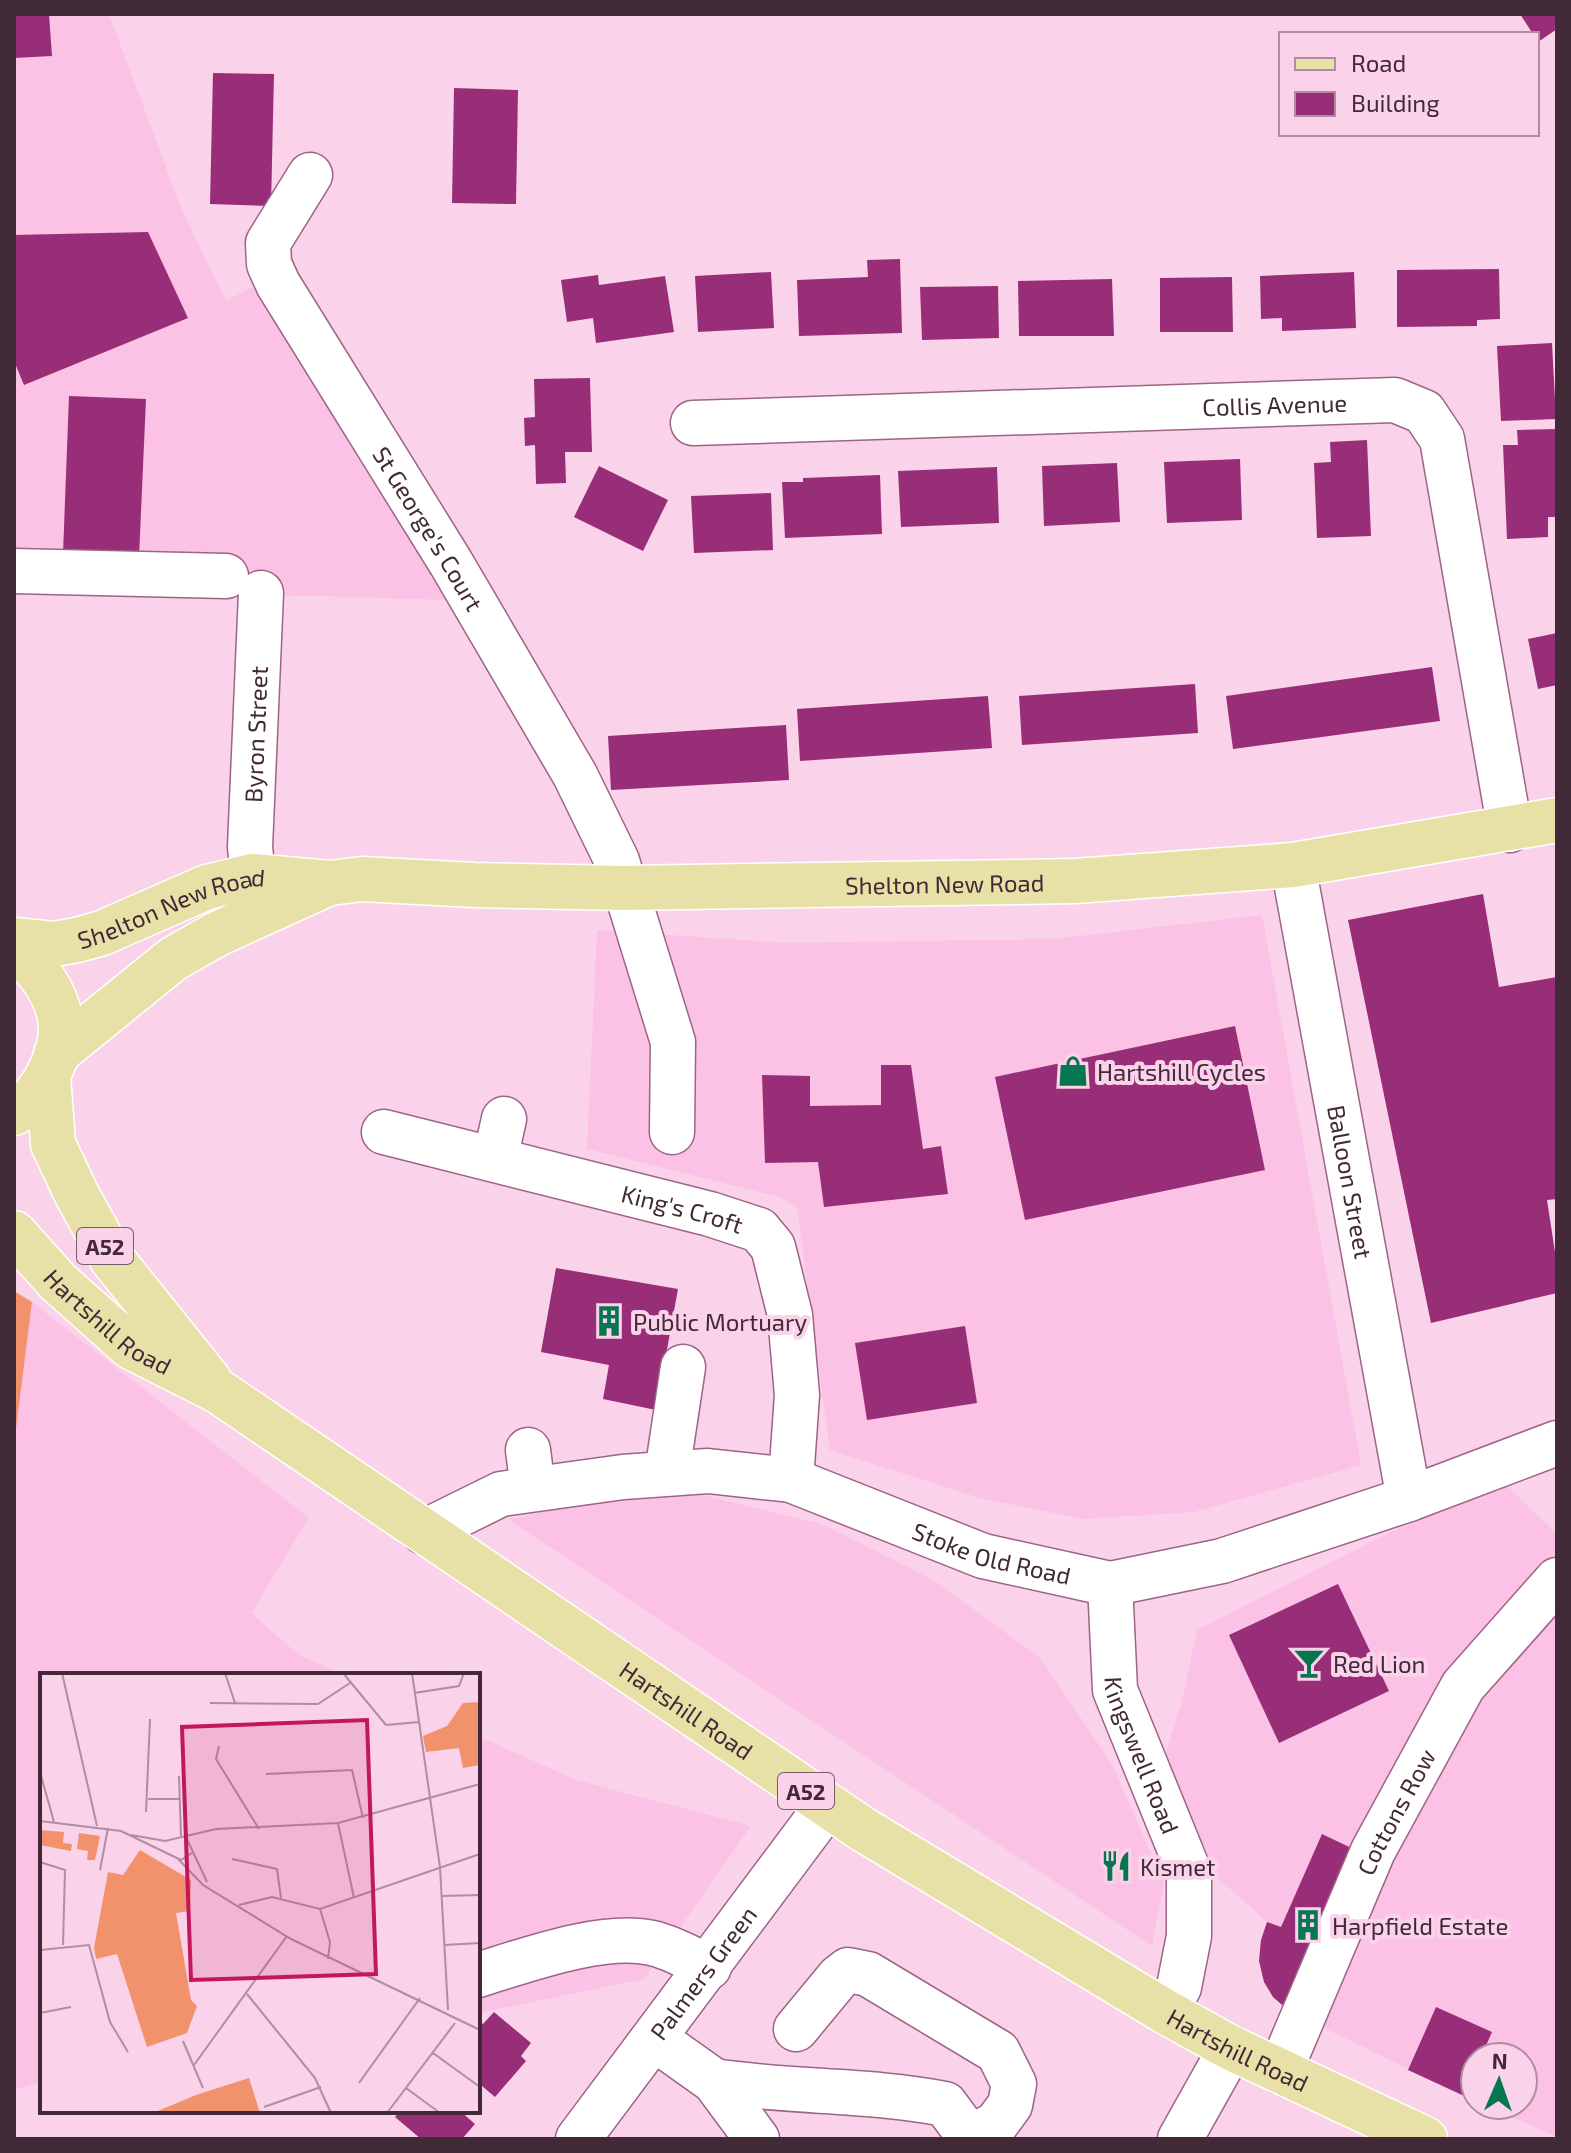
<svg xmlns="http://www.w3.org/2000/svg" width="1571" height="2153" font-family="'Exo 2',sans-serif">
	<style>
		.built { fill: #fbc2e5 }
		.green { fill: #f1926c }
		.building { fill: #982e78 }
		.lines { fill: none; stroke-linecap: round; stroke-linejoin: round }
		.minor-casing { stroke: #9d6488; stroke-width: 47 }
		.major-casing { stroke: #fff; stroke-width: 47 }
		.minor { stroke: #fff; stroke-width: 44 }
		.major { stroke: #e8e1a7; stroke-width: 44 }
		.labels { text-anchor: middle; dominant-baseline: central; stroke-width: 8; stroke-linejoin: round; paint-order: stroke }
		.shield { fill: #fad2e9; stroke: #785c6d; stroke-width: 2 }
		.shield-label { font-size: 22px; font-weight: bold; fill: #412938 }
		.street-label { font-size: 24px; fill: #412938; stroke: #fad2e9 }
		.poi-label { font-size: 24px; fill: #412938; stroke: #fad2e9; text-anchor: start }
		.inset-road { fill: none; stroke: #b08ea2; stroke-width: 2 }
		.view { fill: #c2185b; fill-opacity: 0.15; stroke: #c2185b; stroke-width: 4 }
		.inset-edge { fill: none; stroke: #412938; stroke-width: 4 }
	</style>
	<rect width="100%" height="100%" fill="#fad2e9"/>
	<g class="built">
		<polygon points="14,14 109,14 181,208 226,301 252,287 447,600 14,587"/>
		<polygon points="1262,915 1361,1465 1194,1512 1083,1519 980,1498 830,1450 797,1208 779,1197 587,1149 597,930 787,943 1053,939"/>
		<polygon points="32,1302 309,1518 251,1613 299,1655 343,1675 42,1675 42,2082 14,2090 14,1446"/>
		<polygon points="1503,1482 1557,1534 1557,2137 1485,2105 1523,2105 1523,2057 1475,2057 1475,2101 1295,2014 1273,1997 1264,1982 1259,1961 1261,1940 1267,1922 1218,1878 1165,1756 1183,1697 1197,1630 1389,1533"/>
		<polygon points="702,1495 822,1524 935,1581 1040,1658 1112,1764 1164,1882 1152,1946 509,1520 575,1504"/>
		<polygon points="478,1736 576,1780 751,1826 644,1979 478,2013"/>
	</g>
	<polygon class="green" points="14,1291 32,1302 14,1445"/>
	<g class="building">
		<polygon points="14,14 49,14 52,56 14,58"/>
		<polygon points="1520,14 1557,14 1557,29 1538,42 1537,34 1533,34"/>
		<polygon points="213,73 274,74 271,206 210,204"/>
		<polygon points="454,88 518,90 516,204 452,203"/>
		<polygon points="148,232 188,318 24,385 14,361 14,235"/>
		<polygon points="900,259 902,333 799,336 797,280 868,277 867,260"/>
		<polygon points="1499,269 1500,319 1477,320 1477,326 1397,327 1397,270"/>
		<polygon points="771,272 774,328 698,332 695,276"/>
		<polygon points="1354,272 1356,328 1282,331 1282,318 1261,319 1260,276"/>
		<polygon points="598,275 599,285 665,276 674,332 596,343 593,318 567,322 561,280"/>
		<polygon points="1232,277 1233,332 1160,332 1160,278"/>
		<polygon points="1112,279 1114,336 1019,336 1018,281"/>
		<polygon points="998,286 999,338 922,340 920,287"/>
		<polygon points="1552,343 1556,419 1501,421 1497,346"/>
		<polygon points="590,378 592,452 565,452 566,483 536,484 535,445 525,446 524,418 535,417 534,379"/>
		<polygon points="69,396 146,399 139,557 63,554"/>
		<polygon points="1557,429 1557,517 1548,517 1548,537 1507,539 1503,445 1518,445 1517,430"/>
		<polygon points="1367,440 1371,536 1317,538 1314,463 1331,462 1330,442"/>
		<polygon points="1240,459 1242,520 1167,523 1164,462"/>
		<polygon points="1117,463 1120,522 1044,526 1042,466"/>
		<polygon points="599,466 668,500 643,551 574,517"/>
		<polygon points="997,467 999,523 901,527 898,471"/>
		<polygon points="880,475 882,534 785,538 782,482 803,482 803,478"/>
		<polygon points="771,493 773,550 694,553 691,496"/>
		<polygon points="1557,633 1557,685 1538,689 1528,639"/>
		<polygon points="1432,667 1440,721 1233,749 1226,696"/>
		<polygon points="1195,684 1198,733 1022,745 1019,696"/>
		<polygon points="988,696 992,748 800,761 797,709"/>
		<polygon points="786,725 789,780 611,790 608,736"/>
		<polygon points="1483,894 1499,987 1557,977 1557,1199 1547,1200 1557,1265 1557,1293 1431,1323 1348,920"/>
		<polygon points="1235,1026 1265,1170 1025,1220 995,1077"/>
		<polygon points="881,1065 911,1065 923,1149 941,1146 948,1194 824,1207 818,1162 765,1163 762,1075 810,1076 810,1106 881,1105"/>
		<polygon points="556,1268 678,1289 656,1410 603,1399 609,1365 541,1352"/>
		<polygon points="965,1326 977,1403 867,1420 855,1343"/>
		<polygon points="1338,1584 1389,1691 1279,1743 1229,1635"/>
		<polygon points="1322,1834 1364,1854 1289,2011 1273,1997 1264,1982 1259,1961 1261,1940 1267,1922 1281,1927"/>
		<polygon points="1436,2007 1492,2032 1481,2057 1475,2057 1475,2101 1408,2070"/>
		<polygon points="494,2012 531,2043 521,2056 526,2061 495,2097 482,2086 478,2091 478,2020 483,2024"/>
		<polygon points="1485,2105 1508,2105 1504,2114"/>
		<polygon points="400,2111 460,2111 475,2124 462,2139 421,2139 395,2117"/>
	</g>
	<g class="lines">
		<defs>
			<g id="minor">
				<path id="s1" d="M310 175 268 243 269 264 278 284 451 563 575 775 617 861 673 1042 672 1132"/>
				<path id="s2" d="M693 423 1395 400 1424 412 1442 439 1510 830"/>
				<polyline points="14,571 226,576"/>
				<path id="s3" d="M1293 865 1409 1499"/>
				<path id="s4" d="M253 876 250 847 261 593"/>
				<path id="s5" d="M384 1132 710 1214 759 1230 773 1247 790 1315 797 1395 791 1480"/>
				<polyline points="495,1159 504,1119"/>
				<polyline points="528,1450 533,1489"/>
				<polyline points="667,1473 683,1367"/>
				<path id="s6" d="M424 1532 501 1494 623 1477 708 1471 791 1480 983 1556 1110 1584 1222 1561 1409 1499 1557 1443"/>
				<path id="s7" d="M1110 1584 1115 1690 1189 1872V1936L1179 1987 1166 2012"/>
				<path d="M478 1975C526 1960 603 1932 652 1943 671 1947 691 1959 709 1967"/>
				<polyline points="796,2029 839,1977 848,1970 868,1974 998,2052 1014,2084 1010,2105 996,2124 971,2137"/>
				<polyline points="655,2039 714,2081 757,2139"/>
				<path id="s8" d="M1280 2071 1373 1851 1463 1686 1557 1580"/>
				<path d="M714 2081C791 2093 869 2089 945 2104L971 2139"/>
				<path id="s9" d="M578 2139 827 1806"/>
				<polyline points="1180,2139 1231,2048"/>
			</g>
			<g id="major">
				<path id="s10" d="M14 940 54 944 77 940 102 933 207 887 253 876 330 883 362 879 474 885 623 888 1075 881 1293 865 1557 820"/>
				<path d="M14 950C34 963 51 986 58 1009 69 1045 45 1094 14 1113"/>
				<polyline points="56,1054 173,959 217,934 327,884"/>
				<polyline points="48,1075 53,1144 76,1193 112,1259 209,1380"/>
				<path id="s11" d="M14 1233 58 1282 131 1347 218 1391 864 1830 1166 2012 1231 2048 1425 2139"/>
			</g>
		</defs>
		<use href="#minor" class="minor-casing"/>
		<use href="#major" class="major-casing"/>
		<use href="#minor" class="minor"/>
		<use href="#major" class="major"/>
	</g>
	<defs>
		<symbol id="shop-bare" viewBox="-9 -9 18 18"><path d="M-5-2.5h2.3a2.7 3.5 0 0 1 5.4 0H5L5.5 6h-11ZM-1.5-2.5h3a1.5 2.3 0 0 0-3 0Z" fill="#067650" stroke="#fad2e9" stroke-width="2.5" paint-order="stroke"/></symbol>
		<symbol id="building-bare" viewBox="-9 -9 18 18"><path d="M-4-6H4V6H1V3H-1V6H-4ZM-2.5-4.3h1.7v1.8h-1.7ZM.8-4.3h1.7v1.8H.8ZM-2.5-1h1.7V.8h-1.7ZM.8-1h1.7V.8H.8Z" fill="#067650" stroke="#fad2e9" stroke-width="2.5" paint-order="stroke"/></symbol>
		<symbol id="bar-bare" viewBox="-9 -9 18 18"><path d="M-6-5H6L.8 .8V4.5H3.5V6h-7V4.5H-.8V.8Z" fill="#067650" stroke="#fad2e9" stroke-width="2.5" paint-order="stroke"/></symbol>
		<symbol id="restaurant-bare" viewBox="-9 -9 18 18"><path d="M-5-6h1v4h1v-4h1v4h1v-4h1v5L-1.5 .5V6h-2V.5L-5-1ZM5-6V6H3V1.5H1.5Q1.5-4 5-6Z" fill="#067650" stroke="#fad2e9" stroke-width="2.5" paint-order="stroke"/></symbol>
	</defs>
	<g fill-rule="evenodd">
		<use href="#shop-bare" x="1051" y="1049" width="44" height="44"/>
		<use href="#building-bare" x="587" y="1299" width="44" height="44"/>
		<use href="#bar-bare" x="1287" y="1641" width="44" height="44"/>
		<use href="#restaurant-bare" x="1094" y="1844" width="44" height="44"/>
		<use href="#building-bare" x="1286" y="1903" width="44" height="44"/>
	</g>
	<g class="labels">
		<g class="shield">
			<rect x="77" y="1228" width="56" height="36" rx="6"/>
			<rect x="778" y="1773" width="56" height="36" rx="6"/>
		</g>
		<g class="shield-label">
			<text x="105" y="1246">A52</text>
			<text x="806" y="1791">A52</text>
		</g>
		<g class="street-label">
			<text stroke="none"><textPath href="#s2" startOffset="582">Collis Avenue</textPath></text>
			<text stroke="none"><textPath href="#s1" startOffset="410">St George's Court</textPath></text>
			<text stroke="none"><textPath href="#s4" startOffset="142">Byron Street</textPath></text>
			<text stroke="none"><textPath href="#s10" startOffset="944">Shelton New Road</textPath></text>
			<text stroke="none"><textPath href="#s10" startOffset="164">Shelton New Road</textPath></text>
			<text stroke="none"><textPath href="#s3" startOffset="322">Balloon Street</textPath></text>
			<text stroke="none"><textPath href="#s5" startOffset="308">King's Croft</textPath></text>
			<text stroke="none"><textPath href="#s11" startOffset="130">Hartshill Road</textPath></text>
			<text stroke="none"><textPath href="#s6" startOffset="592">Stoke Old Road</textPath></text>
			<text stroke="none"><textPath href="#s11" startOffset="828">Hartshill Road</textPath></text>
			<text stroke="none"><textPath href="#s7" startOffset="176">Kingswell Road</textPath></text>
			<text stroke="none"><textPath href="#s8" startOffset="284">Cottons Row</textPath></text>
			<text stroke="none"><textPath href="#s9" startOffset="208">Palmers Green</textPath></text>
			<text stroke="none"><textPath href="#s11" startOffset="1476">Hartshill Road</textPath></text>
		</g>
		<g class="poi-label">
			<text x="1097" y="1071">Hartshill Cycles</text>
			<text x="633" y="1321">Public Mortuary</text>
			<text x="1333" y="1663">Red Lion</text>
			<text x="1140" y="1866">Kismet</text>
			<text x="1332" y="1925">Harpfield Estate</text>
		</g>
	</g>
	<g transform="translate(40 1673)">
		<rect width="440" height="440" fill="#fad2e9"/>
		<path d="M440 29V92L423 95 419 75 386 79 383 63 407 53 423 30ZM0 157 24 159 23 170 32 171 31 178 0 172ZM39 160 60 163 55 187H47L48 178 37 176ZM100 177 151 207 150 238 136 240 151 327 157 333 147 360 107 374 77 281 56 286 54 275 68 199 83 202ZM209 405 220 440H113L156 422Z" fill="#f1926c"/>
		<path class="inset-road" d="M22 0 57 153M185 0 195 30M303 0 346 52M372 0 400 194 408 337M374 20 419 13 424 0M170 30 278 31 310 10M346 52 379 49M179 73 176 86 219 156M0 99 14 149M226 101 312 97 323 145M139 103 141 163M108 126H140M106 139 110 46M0 148 81 158 141 187 152 180M298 150 314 225M91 162 125 168 176 156 298 150 440 111M146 164 167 209M138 186 163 212 251 266 440 357M192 186 237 196 241 225M0 189 25 197 23 272M60 197 68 155M402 223 440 222M199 232 232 224 280 236 440 181M280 236 290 269 288 286M404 272 440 270M0 277 49 272 70 349 88 379M207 321 275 405 291 440M0 340 31 334M143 368 163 415M393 380 440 414M154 392 247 263M319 410 380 325M366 415 400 440M224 434 281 414M347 440 415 350"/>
		<path class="view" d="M327 47 336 301 151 307 142 54Z"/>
		<rect width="440" height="440" class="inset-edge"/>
	</g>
	<rect width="1571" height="2153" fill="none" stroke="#412938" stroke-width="32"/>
	<rect x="1279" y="32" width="260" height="104" fill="#fad2e9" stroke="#b08ea2" stroke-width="2"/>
	<rect x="1295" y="58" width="40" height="12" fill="#e8e1a7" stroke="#b08ea2" stroke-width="2"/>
	<text x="1351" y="72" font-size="24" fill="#412938">Road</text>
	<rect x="1295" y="92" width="40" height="24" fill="#982e78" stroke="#b08ea2" stroke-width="2"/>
	<text x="1351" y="112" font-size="24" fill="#412938">Building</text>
	<g transform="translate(1499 2081) rotate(2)"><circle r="38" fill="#fad2e9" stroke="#b08ea2" stroke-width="2"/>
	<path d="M0-6L14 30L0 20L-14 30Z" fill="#067650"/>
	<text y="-12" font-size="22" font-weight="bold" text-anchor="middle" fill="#412938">N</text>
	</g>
</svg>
